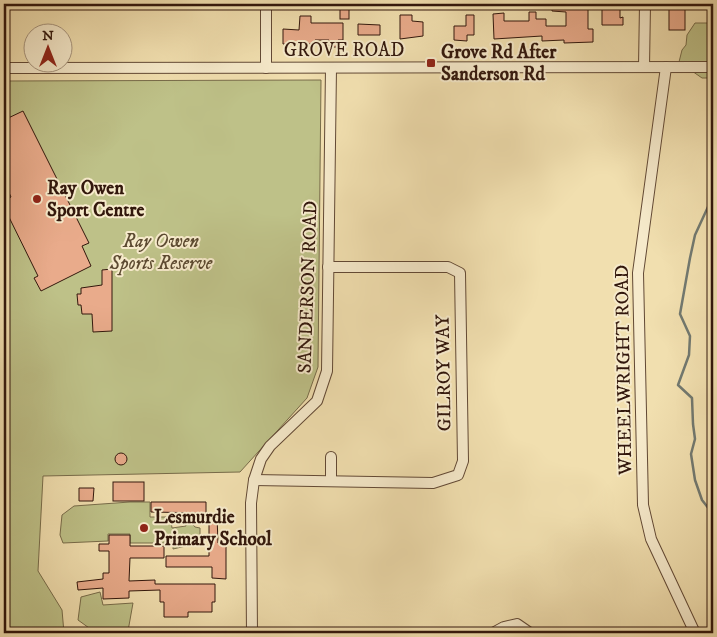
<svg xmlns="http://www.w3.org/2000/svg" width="717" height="637" font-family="'IM FELL DW Pica',serif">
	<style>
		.green { fill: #bec188; stroke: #786c4a }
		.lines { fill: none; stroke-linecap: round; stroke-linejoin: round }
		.stream { stroke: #727970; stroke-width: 2.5 }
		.building { fill: #e9ab8b; stroke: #32170c }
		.minor-casing { stroke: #624935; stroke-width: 12 }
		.minor { stroke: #f6eacb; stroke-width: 10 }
		.poi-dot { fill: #8f2418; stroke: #f6eacb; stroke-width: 2 }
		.labels { text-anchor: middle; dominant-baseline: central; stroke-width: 4; stroke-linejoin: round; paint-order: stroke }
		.street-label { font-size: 19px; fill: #32170c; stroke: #f6eacb }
		.poi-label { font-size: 19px; font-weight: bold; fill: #32170c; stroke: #f6eacb; text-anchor: start }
		.park-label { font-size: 19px; font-style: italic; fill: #5c4a31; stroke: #f6eacb }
	</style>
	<rect width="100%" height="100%" fill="#f1dfaf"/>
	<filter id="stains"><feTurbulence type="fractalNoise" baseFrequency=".004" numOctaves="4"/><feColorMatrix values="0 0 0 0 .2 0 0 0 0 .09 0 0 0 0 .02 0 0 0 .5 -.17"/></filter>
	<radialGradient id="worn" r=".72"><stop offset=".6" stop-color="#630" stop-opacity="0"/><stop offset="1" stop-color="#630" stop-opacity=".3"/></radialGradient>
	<g class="green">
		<polygon points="713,20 713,78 702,78 679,62 682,50 686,45 687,35 695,23 709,23"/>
		<polygon points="321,80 318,367 307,398 240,472 43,476 38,571 62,610 64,633 4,633 4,81"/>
		<polygon points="130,502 150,502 150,517 178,517 178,519 171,521 172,528 186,526 185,520 189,520 195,527 200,528 200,537 203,537 203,542 173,549 173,541 168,541 168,543 130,543 130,534 108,534 108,541 63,543 60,535 62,515 74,506"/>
		<polygon points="100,592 103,605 133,603 128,631 96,633 78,620 81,597"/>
	</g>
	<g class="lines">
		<polyline class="stream" points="713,196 695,235 690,258 680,314 690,336 689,355 678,385 692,398 693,424 695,439 691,454 695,480 702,500 713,514"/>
	</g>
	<g class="building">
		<rect x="340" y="4" width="9" height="15"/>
		<polygon points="552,4 588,4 588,29 593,29 593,42 564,43 564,40 542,41 542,36 494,39 493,14 504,13 504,21 529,21 529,12 536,12 536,19 546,19 546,26 566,26 566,12 552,11"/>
		<polygon points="620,6 620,18 623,17 623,25 602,25 602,7"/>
		<rect x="669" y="7" width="16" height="23"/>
		<polygon points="400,15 412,15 412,21 423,22 423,36 400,39"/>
		<polygon points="466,15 474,15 474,35 467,35 467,41 454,40 454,26 466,26"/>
		<polygon points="300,16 311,16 311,23 343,23 343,40 338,40 338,47 329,47 329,40 315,40 315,44 283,44 283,29 299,30"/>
		<polygon points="358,24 380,25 380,35 358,35"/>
		<polygon points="23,111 89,243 82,246 91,266 41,291 34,278 38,276 4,207 4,201 11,197 4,182 4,120"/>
		<polygon points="112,269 112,331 93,332 92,314 82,314 81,305 78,305 77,294 81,294 81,288 102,285 102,270"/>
		<circle cx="121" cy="459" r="6"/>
		<rect x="113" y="482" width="31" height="19"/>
		<polygon points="79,488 94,488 93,501 79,501"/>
		<polygon points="151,502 206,502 206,513 151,512"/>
		<polygon points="209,516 217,516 218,543 226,543 226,579 212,578 212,567 166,567 166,556 209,556"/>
		<polygon points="109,535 130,535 130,546 164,546 164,558 130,558 129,581 155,580 155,584 215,584 215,602 212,602 212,612 188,612 188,617 164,617 164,602 160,602 160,590 129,591 129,598 103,599 103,588 78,590 77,582 103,579 103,573 109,573 109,551 99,551 99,544 109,544"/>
	</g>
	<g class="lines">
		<defs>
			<g id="minor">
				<polyline points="266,4 266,68"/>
				<polyline points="644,67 645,4"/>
				<polyline points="666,67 638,273 643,505 651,539 695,633"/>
				<polyline points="4,68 713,67"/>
				<polyline points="331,457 331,481"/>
				<polyline points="254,480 433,483 458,475 463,461 460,273 448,267 328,267"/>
				<polyline points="252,633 251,503 254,480 261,459 270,446 317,401 327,371 331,68"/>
				<polyline points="493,633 504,627 517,624 530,633"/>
			</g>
		</defs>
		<use href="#minor" class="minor-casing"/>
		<use href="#minor" class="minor"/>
	</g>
	<g class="poi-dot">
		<rect x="426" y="58" width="10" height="10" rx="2.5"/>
		<circle cx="37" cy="199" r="5"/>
		<circle cx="144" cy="528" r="5"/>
	</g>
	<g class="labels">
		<g class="street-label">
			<text x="344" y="50">GROVE ROAD</text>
			<text transform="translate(308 287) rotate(-88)">SANDERSON ROAD</text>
			<text transform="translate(624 370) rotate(-91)">WHEELWRIGHT ROAD</text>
			<text transform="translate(444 373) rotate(-91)">GILROY WAY</text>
		</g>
		<g class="poi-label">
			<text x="441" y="52">Grove Rd After<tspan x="441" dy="22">Sanderson Rd</tspan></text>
			<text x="47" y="188">Ray Owen<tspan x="47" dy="22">Sport Centre</tspan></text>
			<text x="154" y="517">Lesmurdie<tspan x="154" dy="22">Primary School</tspan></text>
		</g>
		<g class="park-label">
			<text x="161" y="241">Ray Owen<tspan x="161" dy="22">Sports Reserve</tspan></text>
		</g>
	</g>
	<rect width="717" height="637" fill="none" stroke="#f1dfaf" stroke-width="20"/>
	<rect x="5" y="5" width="707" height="627" fill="none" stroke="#32170c" stroke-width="2.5"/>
	<rect x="10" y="10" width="697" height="617" fill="none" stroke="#32170c"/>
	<g transform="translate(48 48)"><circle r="24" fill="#f6eacb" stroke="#a8967f"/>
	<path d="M0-4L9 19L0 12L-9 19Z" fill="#8f2418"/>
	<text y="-8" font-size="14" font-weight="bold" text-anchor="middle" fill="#32170c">N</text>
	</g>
	<rect width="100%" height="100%" filter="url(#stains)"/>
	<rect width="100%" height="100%" fill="url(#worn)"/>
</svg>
